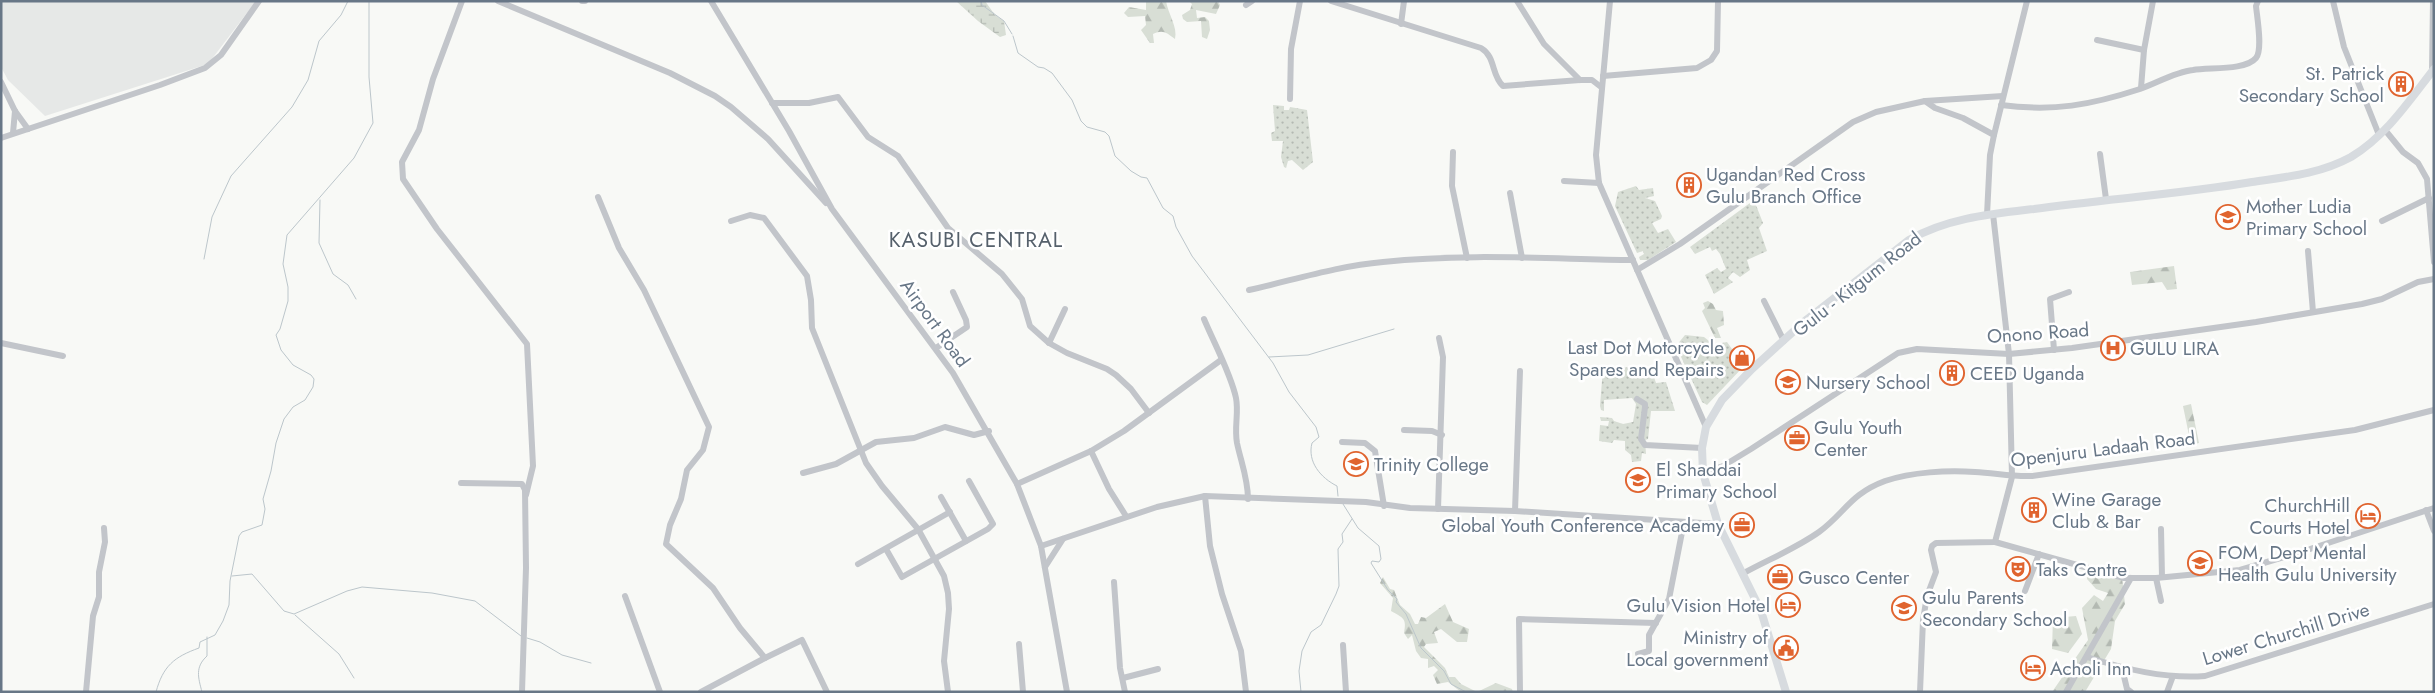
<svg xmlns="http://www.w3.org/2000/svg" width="2435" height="693" font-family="Jost,sans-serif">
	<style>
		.built { fill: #e6e8e7 }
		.grass { fill: url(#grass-dots) }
		.forest { fill: url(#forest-firs) }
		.wetland { fill: url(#wetland-marsh) }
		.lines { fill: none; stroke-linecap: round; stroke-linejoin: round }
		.stream { stroke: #bcc6cb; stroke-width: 1 }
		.minor { stroke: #c2c5ca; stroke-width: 6 }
		.major { stroke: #d7dbdf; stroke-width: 8 }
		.labels { text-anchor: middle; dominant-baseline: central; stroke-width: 5; stroke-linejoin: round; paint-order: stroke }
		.poi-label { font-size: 19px; fill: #687787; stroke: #fff; text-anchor: start }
		.street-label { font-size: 19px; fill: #687787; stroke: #fff }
		.quarter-label { font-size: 21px; letter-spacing: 1px; fill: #56616c; stroke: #fff }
	</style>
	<defs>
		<pattern id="grass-dots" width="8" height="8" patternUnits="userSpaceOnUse" patternTransform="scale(1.25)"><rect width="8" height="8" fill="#d8ded5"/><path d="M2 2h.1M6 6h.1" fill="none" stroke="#b3b9b2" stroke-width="1.8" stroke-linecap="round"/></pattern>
		<pattern id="forest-firs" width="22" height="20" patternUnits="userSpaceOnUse" patternTransform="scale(1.25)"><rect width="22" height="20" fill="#d8ded5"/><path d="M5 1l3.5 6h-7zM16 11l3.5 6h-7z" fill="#b3b9b2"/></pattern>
		<pattern id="wetland-marsh" width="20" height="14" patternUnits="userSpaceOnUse" patternTransform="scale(1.25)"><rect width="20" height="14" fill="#d8ded5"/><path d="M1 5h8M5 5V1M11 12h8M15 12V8" fill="none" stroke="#b3b9b2"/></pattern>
	</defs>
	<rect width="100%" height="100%" fill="#f8f9f6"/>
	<polygon class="built" points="1,1 256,1 208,64 45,116 8,80 1,67"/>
	<g class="grass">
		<polygon points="1273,105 1284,106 1284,110 1289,110 1290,107 1307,110 1313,162 1303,170 1292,160 1288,161 1286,168 1284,167 1281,157 1283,141 1272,141 1271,133 1275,131"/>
		<polygon points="1636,186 1639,190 1653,188 1654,196 1645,198 1655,201 1662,216 1661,219 1652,223 1658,233 1668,229 1676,242 1648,260 1640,260 1639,257 1644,254 1643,251 1637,253 1615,206 1618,192"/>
		<polygon points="1754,200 1763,223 1759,228 1767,251 1747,260 1750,270 1740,277 1733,272 1728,278 1733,282 1714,294 1705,275 1717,268 1721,272 1726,269 1720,254 1716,249 1712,251 1710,247 1695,254 1690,247"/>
		<polygon points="1685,335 1704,337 1714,345 1712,355 1715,357 1722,343 1727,342 1744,366 1707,405 1702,402 1676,346"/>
		<polygon points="1638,367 1653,374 1656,383 1666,382 1675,411 1651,411 1648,439 1645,440 1646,454 1642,453 1641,461 1632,462 1631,455 1625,450 1625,441 1614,440 1612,443 1599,441 1600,425 1608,426 1609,421 1601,421 1600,417 1612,418 1614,421 1623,424 1633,422 1636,404 1632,398 1604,400 1604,411 1601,410 1600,406 1603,368"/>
	</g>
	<g class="forest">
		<path d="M1146 1H1166C1168 14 1178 27 1175 39 1167 33 1163 29 1153 34L1154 43H1150L1141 30 1146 25 1145 16 1128 17 1124 13 1129 7 1146 10Z"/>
		<polygon points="1189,1 1218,1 1220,5 1216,14 1196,10 1197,18 1205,17 1209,21 1210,30 1207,39 1202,37 1201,21 1187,22 1183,19 1182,15 1190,10 1192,4"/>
		<polygon points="2174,266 2177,289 2167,290 2162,282 2132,285 2130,272"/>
		<polygon points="1708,301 1713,304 1716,310 1723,311 1724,325 1717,328 1721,338 1715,338 1702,311 1705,308 1703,303"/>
		<polygon points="2191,404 2199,443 2191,445 2183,406"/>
		<polygon points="2103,565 2122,577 2125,604 2115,621 2111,649 2085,692 2052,692 2088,640 2082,608 2094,595 2103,601 2108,593 2096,589 2087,579 2088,567"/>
		<path d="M1383 577 1390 589 1394 590 1400 605 1410 614 1415 624H1418L1421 617 1426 618 1445 604 1453 622 1469 629 1467 642H1457L1441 629 1434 632 1438 643 1426 644 1424 647 1445 668 1449 677H1455L1461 684 1477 692 1496 683 1512 689 1513 692H1461L1448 682 1437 684 1433 675 1438 670 1434 666 1428 668V659L1421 658 1416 651 1412 635 1408 639 1404 633C1407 618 1403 618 1391 611L1393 598 1380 583Z"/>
		<polygon points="2076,616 2082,634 2068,653 2052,649 2053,618"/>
	</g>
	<polygon class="wetland" points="956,1 985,1 995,15 1004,21 1006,35 1000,37 978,21"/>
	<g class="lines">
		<g class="stream">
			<polyline points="981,1 982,5 1004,21 1012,34"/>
			<path d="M1013 36 1018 53 1038 67 1044 68 1052 73 1072 100 1081 121 1087 127 1105 132 1109 136 1115 156 1131 171 1141 177 1147 178 1163 208 1173 216 1176 227 1192 256 1273 363 1289 392 1316 427 1319 437 1312 443C1307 462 1321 478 1337 486L1338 496"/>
			<polyline points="320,200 319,243 333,274 348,285 356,299"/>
			<polyline points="204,259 212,217 231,176 292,107 308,80 319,41 341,15 348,1"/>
			<polyline points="1269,357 1308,355 1394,329"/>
			<polyline points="1343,504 1358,528 1379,546 1381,559 1379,562 1372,561 1371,563 1388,590 1397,599 1396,602 1406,614 1421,648 1444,671 1451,684 1466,692"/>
			<polyline points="232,576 252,574 284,611 294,614 347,591 362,587 432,593 475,601 521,636"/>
			<polyline points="295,615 339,654 354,678"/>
			<polyline points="527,638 540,642 562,655 591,663"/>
			<path d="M156 692C163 666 174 657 199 648L200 642 215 635 223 621 229 605 230 581 239 536 242 532 262 525 265 509 263 499 271 471 276 443 284 419 293 407 305 400 313 387 314 379 311 375 293 365 281 350 276 335 280 329 288 301V287L283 264 287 235 354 158 373 123 369 77V1"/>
			<path d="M202 692C198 677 195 667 207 656V637"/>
			<polyline points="1301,692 1299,671 1302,651 1311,632 1321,625 1336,594 1339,586 1338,549 1343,542 1342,534 1352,519"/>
		</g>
		<g class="minor">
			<polyline points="462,1 433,79 419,130 402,162 403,179 437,229 527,344 533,466 526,495"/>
			<polyline points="498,1 670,73 715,96 731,107 768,139 826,203"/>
			<polyline points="582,1 585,1"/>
			<polyline points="711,1 789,131 832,209 953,373 1017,484 1041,546 1067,692"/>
			<path d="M1331 1 1481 48C1496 57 1491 75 1503 86L1580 80H1592L1601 87"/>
			<polyline points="1517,1 1544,44 1580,80"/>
			<polyline points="1610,1 1596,155 1599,183 1706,427"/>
			<polyline points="2333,1 2344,47 2379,135"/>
			<polyline points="1246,5 1252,1"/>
			<polyline points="1401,24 1404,1"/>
			<polyline points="2097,40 2144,50"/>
			<polyline points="2432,72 2433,1"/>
			<polyline points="1603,76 1697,68 1711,60 1717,51 1718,1"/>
			<polyline points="1,82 15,111 28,129"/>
			<polyline points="2141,88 2144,50 2153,1"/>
			<polyline points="1290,99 1291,49 1300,1"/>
			<polyline points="1925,101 2003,96"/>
			<polyline points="772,103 809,103 838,97 868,137 898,156 948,228 1002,274 1022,299 1030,326 1049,343 1067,353 1107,369 1116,375 1131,389 1149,413"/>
			<path d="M2001 105C2053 112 2091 105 2140 89 2157 83 2175 72 2193 70 2209 67 2245 71 2256 58 2263 50 2257 17 2256 6L2258 1"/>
			<polyline points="2385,130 2403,152 2418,163 2427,179 2434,262"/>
			<polyline points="13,133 15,111"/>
			<polyline points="1994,135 2027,1"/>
			<polyline points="1,138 160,85 205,68 221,55 259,1"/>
			<polyline points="1453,152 1452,186 1467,258"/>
			<polyline points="2100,154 2106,199"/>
			<polyline points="1564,181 1599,183"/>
			<polyline points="1510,193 1522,258"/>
			<polyline points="598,197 619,248 644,290 709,427 703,450 687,470 681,499 670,525 666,544 713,588 740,628 765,658 802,640 827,692"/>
			<polyline points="731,221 750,215 764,218 807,276 811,300 812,328 866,463 882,486 918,529 944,576 948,593 949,609 944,661 948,692"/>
			<polyline points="2382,221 2429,198"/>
			<polyline points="2308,251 2313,312"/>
			<polyline points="1637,270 1680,244 1853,122 1876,112 1925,101 1935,108 1963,118 1994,135 1990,155 1987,215"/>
			<path d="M1249 290C1294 280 1337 266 1383 262 1466 253 1550 259 1633 260"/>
			<polyline points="1764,301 1784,341"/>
			<path d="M1204 319C1214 343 1231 374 1236 398 1239 413 1234 427 1237 443 1241 462 1248 479 1248 499"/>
			<polyline points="1,343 63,356"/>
			<polyline points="1049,343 1065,309"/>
			<polyline points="936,348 967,327 966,320 953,292"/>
			<polyline points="2054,350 2050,299 2069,292"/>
			<polyline points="1637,399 1645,404 1645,407 1641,439 1645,445 1702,448"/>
			<polyline points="1404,430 1432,431 1442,435"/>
			<polyline points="1342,442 1365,443 1375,451 1384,506"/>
			<polyline points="1091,451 1109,489 1126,516"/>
			<polyline points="803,473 836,464 876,442 914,438 945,427 974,435 989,431"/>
			<polyline points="1703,473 1723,466 1751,449 1898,353 1917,349 2009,354 2072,348 2256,322 2362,304 2382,299 2418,282 2434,279"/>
			<polyline points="461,483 522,484 525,490 526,568 522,692"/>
			<polyline points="1017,484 1091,451 1124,431 1221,360"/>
			<polyline points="1205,496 1210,546 1222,594 1241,651 1246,692"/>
			<polyline points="941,497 966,541"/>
			<polyline points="1438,509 1443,357 1439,338"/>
			<polyline points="2426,510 2434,531"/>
			<polyline points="1515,511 1520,371"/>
			<polyline points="2161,529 2162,577"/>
			<polyline points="1995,542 2124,578 2156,578 2240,570 2304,551 2434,508"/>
			<polyline points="1041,546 1157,507 1205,496 1366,502 1410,508 1515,511 1718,524"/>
			<polyline points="886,549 902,577 988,529 993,524 969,481"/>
			<polyline points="858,564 950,512"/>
			<polyline points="1045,567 1063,539"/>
			<path d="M1742 574C1767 560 1795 549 1819 532 1845 513 1850 494 1885 481 1912 472 1947 470 1975 472 1995 473 2013 477 2032 476L2355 430 2434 410"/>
			<polyline points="2156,578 2161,601"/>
			<polyline points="1114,582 1120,668 1125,692"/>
			<polyline points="2025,591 2039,554"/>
			<polyline points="625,596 660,692"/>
			<polyline points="1019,644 1023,692"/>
			<polyline points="1343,645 1346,692"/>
			<polyline points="1638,654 1649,651 1649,635 1669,599 1684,522"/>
			<path d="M2087 657C2125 669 2164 679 2205 676L2434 604"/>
			<polyline points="2122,668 2127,689 2131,692"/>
			<polyline points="1123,678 1158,669"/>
			<polyline points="86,692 93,616 99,597 99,572 105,542 104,528"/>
			<polyline points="701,692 765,658"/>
			<polyline points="1520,692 1519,619 1656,623"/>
			<polyline points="1920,692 1923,620 1927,596 1936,572 1931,550 1932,546 1936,543 1995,542 2012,477 2009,354 1993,214"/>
			<polyline points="2066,692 2131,578"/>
			<polyline points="2167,692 2173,676"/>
		</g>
		<path class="major" d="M1786 692 1761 611 1718 524 1710 497 1703 473 1702 448 1706 427 1722 400 1752 369 1805 321 1909 240C1947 218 1991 214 2034 209 2106 199 2180 194 2252 182 2286 177 2320 174 2351 157 2386 136 2409 101 2434 69"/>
	</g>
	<defs>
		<symbol id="building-ring" viewBox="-11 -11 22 22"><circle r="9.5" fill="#fff" stroke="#e0642f" stroke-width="1.5"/><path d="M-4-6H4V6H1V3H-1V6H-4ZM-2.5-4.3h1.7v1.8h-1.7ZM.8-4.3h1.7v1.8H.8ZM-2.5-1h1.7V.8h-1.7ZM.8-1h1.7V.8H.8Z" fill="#e0642f"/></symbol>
		<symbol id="school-ring" viewBox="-11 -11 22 22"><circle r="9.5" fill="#fff" stroke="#e0642f" stroke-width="1.5"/><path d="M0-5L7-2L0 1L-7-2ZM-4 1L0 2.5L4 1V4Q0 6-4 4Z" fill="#e0642f"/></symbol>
		<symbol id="hospital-ring" viewBox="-11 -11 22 22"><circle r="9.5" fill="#fff" stroke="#e0642f" stroke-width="1.5"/><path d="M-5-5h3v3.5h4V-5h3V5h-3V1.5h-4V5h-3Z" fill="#e0642f"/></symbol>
		<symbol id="shop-ring" viewBox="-11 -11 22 22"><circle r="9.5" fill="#fff" stroke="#e0642f" stroke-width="1.5"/><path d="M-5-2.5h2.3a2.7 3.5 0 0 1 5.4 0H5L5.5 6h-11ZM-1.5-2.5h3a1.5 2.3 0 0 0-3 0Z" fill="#e0642f"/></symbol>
		<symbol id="office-ring" viewBox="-11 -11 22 22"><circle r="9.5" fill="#fff" stroke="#e0642f" stroke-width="1.5"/><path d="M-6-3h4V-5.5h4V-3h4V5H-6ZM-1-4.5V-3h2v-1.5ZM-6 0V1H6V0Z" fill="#e0642f"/></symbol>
		<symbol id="hotel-ring" viewBox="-11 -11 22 22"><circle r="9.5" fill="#fff" stroke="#e0642f" stroke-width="1.5"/><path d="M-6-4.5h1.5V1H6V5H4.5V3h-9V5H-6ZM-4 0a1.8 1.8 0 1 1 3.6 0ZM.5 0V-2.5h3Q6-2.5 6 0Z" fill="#e0642f"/></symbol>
		<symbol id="university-ring" viewBox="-11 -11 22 22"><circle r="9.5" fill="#fff" stroke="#e0642f" stroke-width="1.5"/><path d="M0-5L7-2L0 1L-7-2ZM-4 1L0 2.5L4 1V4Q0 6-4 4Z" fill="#e0642f"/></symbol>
		<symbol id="theatre-ring" viewBox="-11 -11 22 22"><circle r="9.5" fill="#fff" stroke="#e0642f" stroke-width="1.5"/><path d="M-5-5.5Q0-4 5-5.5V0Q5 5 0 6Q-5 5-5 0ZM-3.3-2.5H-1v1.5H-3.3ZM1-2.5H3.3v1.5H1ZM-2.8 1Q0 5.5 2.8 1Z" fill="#e0642f"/></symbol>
		<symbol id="civic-ring" viewBox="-11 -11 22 22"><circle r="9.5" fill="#fff" stroke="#e0642f" stroke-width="1.5"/><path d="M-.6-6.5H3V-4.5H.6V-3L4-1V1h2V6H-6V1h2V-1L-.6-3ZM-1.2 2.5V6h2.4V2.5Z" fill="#e0642f"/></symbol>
	</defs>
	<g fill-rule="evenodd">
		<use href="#building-ring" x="2387" y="70" width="28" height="28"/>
		<use href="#building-ring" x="1675" y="171" width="28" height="28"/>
		<use href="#school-ring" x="2214" y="203" width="28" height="28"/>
		<use href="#hospital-ring" x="2099" y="334" width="28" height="28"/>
		<use href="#shop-ring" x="1728" y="344" width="28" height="28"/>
		<use href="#building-ring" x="1938" y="359" width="28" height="28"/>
		<use href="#school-ring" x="1774" y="368" width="28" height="28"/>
		<use href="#office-ring" x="1783" y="424" width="28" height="28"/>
		<use href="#school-ring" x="1342" y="450" width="28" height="28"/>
		<use href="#school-ring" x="1624" y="466" width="28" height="28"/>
		<use href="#building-ring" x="2020" y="496" width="28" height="28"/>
		<use href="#hotel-ring" x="2354" y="502" width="28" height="28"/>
		<use href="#office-ring" x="1728" y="511" width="28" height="28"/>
		<use href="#university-ring" x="2186" y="549" width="28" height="28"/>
		<use href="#theatre-ring" x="2004" y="555" width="28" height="28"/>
		<use href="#office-ring" x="1766" y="563" width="28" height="28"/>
		<use href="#hotel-ring" x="1774" y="591" width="28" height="28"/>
		<use href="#school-ring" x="1890" y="594" width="28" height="28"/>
		<use href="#civic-ring" x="1772" y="634" width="28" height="28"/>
		<use href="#hotel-ring" x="2019" y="654" width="28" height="28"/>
	</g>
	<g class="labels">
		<g class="poi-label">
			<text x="2384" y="73" text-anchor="end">St. Patrick<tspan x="2384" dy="22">Secondary School</tspan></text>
			<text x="1706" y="174">Ugandan Red Cross<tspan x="1706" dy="22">Gulu Branch Office</tspan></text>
			<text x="2246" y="206">Mother Ludia<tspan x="2246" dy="22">Primary School</tspan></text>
			<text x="1724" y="347" text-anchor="end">Last Dot Motorcycle<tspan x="1724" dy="22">Spares and Repairs</tspan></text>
			<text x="2130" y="348">GULU LIRA</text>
			<text x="1970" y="373">CEED Uganda</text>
			<text x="1806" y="382">Nursery School</text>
			<text x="1814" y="427">Gulu Youth<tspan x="1814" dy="22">Center</tspan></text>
			<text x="1374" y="464">Trinity College</text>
			<text x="1656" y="469">El Shaddai<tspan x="1656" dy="22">Primary School</tspan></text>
			<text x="2052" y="499">Wine Garage<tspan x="2052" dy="22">Club &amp; Bar</tspan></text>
			<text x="2350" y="505" text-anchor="end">ChurchHill<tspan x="2350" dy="22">Courts Hotel</tspan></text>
			<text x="1724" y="525" text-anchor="end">Global Youth Conference Academy</text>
			<text x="2218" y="552">FOM, Dept Mental<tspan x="2218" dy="22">Health Gulu University</tspan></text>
			<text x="2036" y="569">Taks Centre</text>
			<text x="1798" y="577">Gusco Center</text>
			<text x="1922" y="597">Gulu Parents<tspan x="1922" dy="22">Secondary School</tspan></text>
			<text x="1770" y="605" text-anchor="end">Gulu Vision Hotel</text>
			<text x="1768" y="637" text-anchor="end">Ministry of<tspan x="1768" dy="22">Local government</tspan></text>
			<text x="2050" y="668">Acholi Inn</text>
		</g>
		<g class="street-label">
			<text transform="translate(1857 284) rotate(-38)">Gulu - Kitgum Road</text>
			<text transform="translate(935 323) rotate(54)">Airport Road</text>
			<text transform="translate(2038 333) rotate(-4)">Onono Road</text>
			<text transform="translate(2103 449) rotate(-7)">Openjuru Ladaah Road</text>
			<text transform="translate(2286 634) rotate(-17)">Lower Churchill Drive</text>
		</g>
		<g class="quarter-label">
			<text x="976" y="240">KASUBI CENTRAL</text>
		</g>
	</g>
	<rect width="2435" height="693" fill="none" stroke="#687787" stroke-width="5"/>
</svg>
